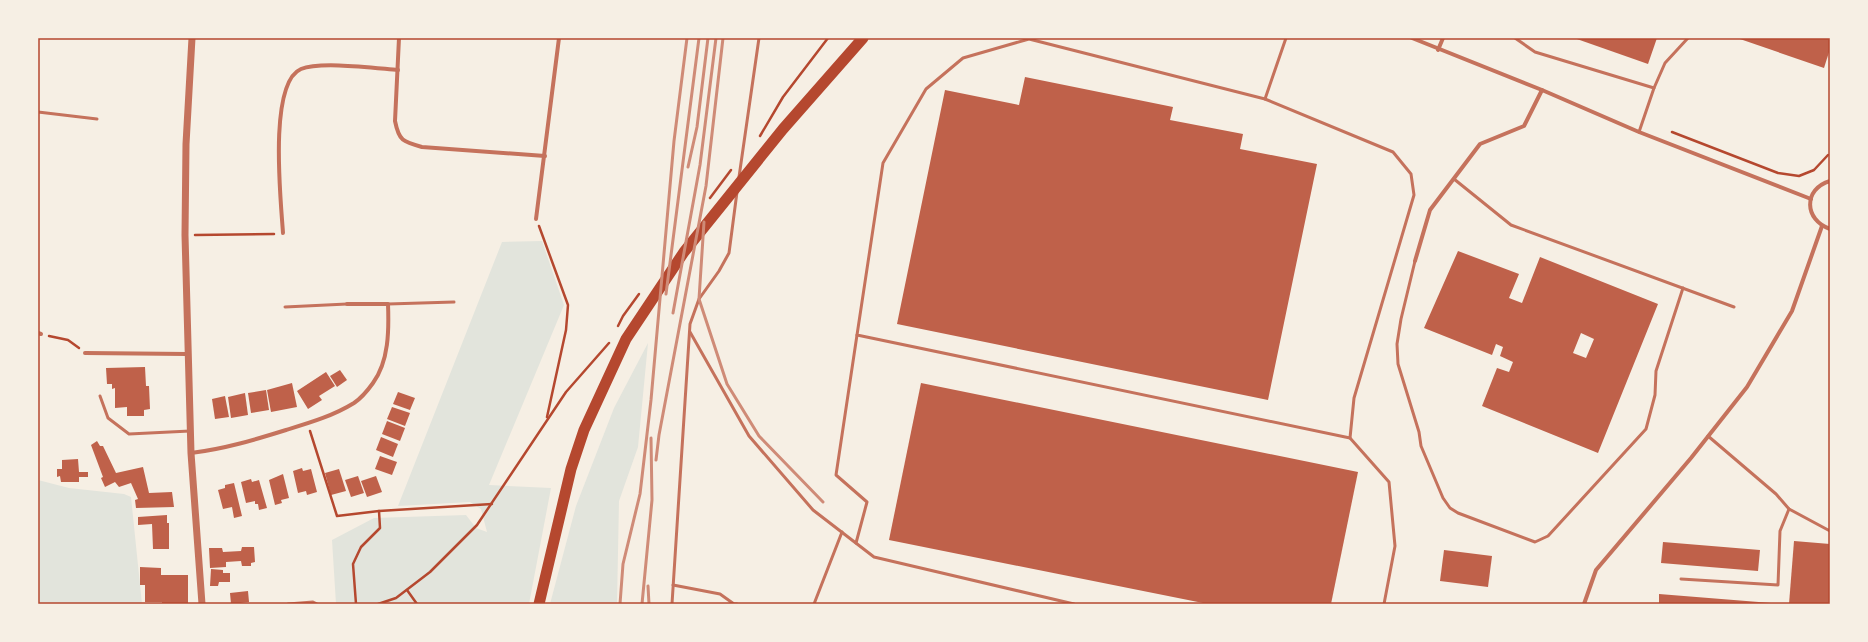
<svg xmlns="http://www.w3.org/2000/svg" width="1868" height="642" font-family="'Libre Baskerville',serif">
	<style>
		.green { fill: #e2e4dc }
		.building { fill: #bf614a; fill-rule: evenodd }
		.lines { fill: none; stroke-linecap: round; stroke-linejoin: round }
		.path { stroke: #b5482f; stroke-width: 2.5 }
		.service { stroke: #c5725c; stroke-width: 3 }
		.minor { stroke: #c5725c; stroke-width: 4 }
		.tertiary { stroke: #c5725c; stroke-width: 7 }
		.trunk { stroke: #b5482f; stroke-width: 11 }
		.rail { stroke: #cf8b77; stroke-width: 3 }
		.neatline { fill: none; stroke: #b5482f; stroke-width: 1.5 }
	</style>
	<rect width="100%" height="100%" fill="#f6efe4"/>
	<g class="green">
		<polygon points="542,241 564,305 489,485 551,488 529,604 336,604 332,540 374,518 466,515 476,528 487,532 481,509 470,502 398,506 502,242"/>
		<polygon points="648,343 638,447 619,501 617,604 550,604 576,506 614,408"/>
		<polygon points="38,480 69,488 124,494 131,497 142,604 38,604"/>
	</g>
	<g class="building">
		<polygon points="1574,38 1657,38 1648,64"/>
		<polygon points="1737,38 1830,38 1830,49 1824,68"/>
		<polygon points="1025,77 1173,107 1170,120 1243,134 1240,149 1317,164 1268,400 897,324 945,90 1019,105"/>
		<path d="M1458 251 1519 274 1509 298 1522 303 1540 257 1658 304 1598 453 1482 406 1497 368 1509 372 1513 362 1500 356 1503 347 1496 344 1492 355 1424 328ZM1581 333 1594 339 1586 358 1573 353Z"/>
		<polygon points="145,367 146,386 149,386 150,409 144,410 144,416 127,416 127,407 115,408 115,388 112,389 112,384 107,384 106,368"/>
		<polygon points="340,370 347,380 337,387 330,376"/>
		<polygon points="326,372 335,386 319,396 322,400 308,409 297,391"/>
		<polygon points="292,383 297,407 271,412 267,390"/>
		<polygon points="921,383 1358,472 1331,604 1208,604 889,540"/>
		<polygon points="266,390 269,410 251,413 248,393"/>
		<polygon points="398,392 415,398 410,410 393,404"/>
		<polygon points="245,393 248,415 231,418 228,397"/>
		<polygon points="225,396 229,417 215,419 212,399"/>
		<polygon points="392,407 410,413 405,426 387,419"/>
		<polygon points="387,421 405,428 400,441 382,434"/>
		<polygon points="381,437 398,444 393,457 376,450"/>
		<polygon points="97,441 100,446 103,446 116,473 143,467 149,493 172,492 174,507 136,508 135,500 138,499 131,483 119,487 115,482 105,487 101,478 103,477 91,445"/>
		<polygon points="380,456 397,462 392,475 375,469"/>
		<polygon points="78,459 79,472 88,472 88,477 79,477 79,482 61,482 60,476 57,477 57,469 62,469 62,460"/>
		<polygon points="302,468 303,471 311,469 317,492 307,495 306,491 298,493 293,471"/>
		<polygon points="339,469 346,491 331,495 325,473"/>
		<polygon points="283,474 289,498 281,500 282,503 275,505 269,480"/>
		<polygon points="358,476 364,493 351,497 345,480"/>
		<polygon points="376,476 382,492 367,497 361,481"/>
		<polygon points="251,479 252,482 259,480 267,508 259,510 258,504 255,504 255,501 246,503 241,482"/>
		<polygon points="234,483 242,516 234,518 232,507 223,509 218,490 225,488 225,485"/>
		<polygon points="167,515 167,523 169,523 169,549 153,549 152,524 138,525 138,517"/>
		<polygon points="1794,541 1830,544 1830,604 1789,604"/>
		<polygon points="1663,542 1760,550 1758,571 1661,563"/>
		<polygon points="242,547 254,547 255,562 251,563 251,566 242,566 241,561 226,562 226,567 210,568 209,548 222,548 223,552 241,551"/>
		<polygon points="1444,550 1492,556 1488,587 1440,581"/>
		<polygon points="140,567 161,568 161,575 188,575 188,603 162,604 162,602 145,602 145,585 140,585"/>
		<polygon points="211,569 223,570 223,573 230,573 230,582 219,582 218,586 210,586"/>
		<polygon points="248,591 249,602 231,604 230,593"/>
		<polygon points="1659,594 1771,603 1771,604 1659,604"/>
	</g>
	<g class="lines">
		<g class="path">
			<polyline points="1672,132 1778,173 1799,176 1814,170 1828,155"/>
			<polyline points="760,136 783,97 828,38"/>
			<polyline points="710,198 731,170"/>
			<polyline points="539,226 568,305 566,330 547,417"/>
			<polyline points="195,235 274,234"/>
			<polyline points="618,326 623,316 639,294"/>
			<polyline points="49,336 68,340 79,348"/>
			<polyline points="310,431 337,516 379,511 492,504"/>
			<polyline points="407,590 417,604"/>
			<polyline points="356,604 353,564 361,547 380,528 379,511"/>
			<polyline points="378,604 396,598 430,572 477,525 566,392 609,343"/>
		</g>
		<g class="service">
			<polyline points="1515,38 1535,52 1654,88"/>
			<polygon points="1029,39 1265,99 1393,152 1411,174 1414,195 1354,398 1350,438 857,335 883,163 926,89 963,58"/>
			<polyline points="1265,99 1286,38"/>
			<polyline points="38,112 97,119"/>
			<polyline points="1639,132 1654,88 1665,63 1688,38"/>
			<polyline points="739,177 759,38"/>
			<polyline points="1454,179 1511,225 1734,307"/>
			<polyline points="1415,261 1401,319 1397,344 1398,364 1419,432 1421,446 1443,498 1450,508 1458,513 1535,542 1548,536 1646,429 1655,395 1656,371 1683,288"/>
			<polyline points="388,304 454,302"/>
			<polyline points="285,307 347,304"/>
			<polyline points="690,332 749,436 813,510 874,557 1074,604"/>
			<polyline points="100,396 108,418 129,434 190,431"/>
			<polyline points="1708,436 1776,494 1789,509 1830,531"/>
			<polyline points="1350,438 1389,482 1395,546 1384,604"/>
			<polyline points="856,543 867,502 836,475 857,335"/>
			<polyline points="1681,579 1778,585 1780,531 1789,509"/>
			<polyline points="673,585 720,594 734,604 737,604"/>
			<polyline points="288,604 313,602 317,604"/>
			<polyline points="672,604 690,324 699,299 719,271 729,253 737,192"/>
			<polyline points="814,604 842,532"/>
		</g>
		<g class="minor">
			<path d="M399 38 395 121C399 141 403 142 422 147L545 156"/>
			<polyline points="1412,38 1542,90 1639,132 1811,199"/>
			<polyline points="1438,50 1443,38"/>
			<path d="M1830 181C1803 189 1804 220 1830 229"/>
			<polyline points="536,219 559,38"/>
			<path d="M283 233C281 202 268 83 301 69 320 61 374 68 398 70"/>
			<polyline points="1415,261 1430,210 1480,144 1524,126 1542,90"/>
			<polyline points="38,333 41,334"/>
			<polyline points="85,353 187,354"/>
			<path d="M191 453C224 449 254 440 286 430 309 423 333 416 354 403 360 399 368 390 373 383 389 361 389 330 388 304H347"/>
			<polyline points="1584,604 1596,570 1691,458 1747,387 1792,311 1822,226"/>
		</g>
		<polyline class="tertiary" points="192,38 186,144 185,235 191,453 202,604"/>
		<polyline class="trunk" points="539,604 571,469 584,430 626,339 684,252 783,129 863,38"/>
		<g class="rail">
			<polyline points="688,167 697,127 708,38"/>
			<polyline points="704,222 699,299 727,384 759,436 823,502"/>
			<polyline points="666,294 699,38"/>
			<polyline points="673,313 700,165 716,38"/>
			<polyline points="656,460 659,435 706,186 723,38"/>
			<polyline points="648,586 649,604"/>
			<polyline points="620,604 623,564 640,494 651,400 674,141 687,38"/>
			<polyline points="642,604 652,500 651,438"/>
		</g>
	</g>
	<rect width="1868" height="642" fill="none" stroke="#f6efe4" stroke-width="78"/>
	<rect x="39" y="39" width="1790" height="564" class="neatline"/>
</svg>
